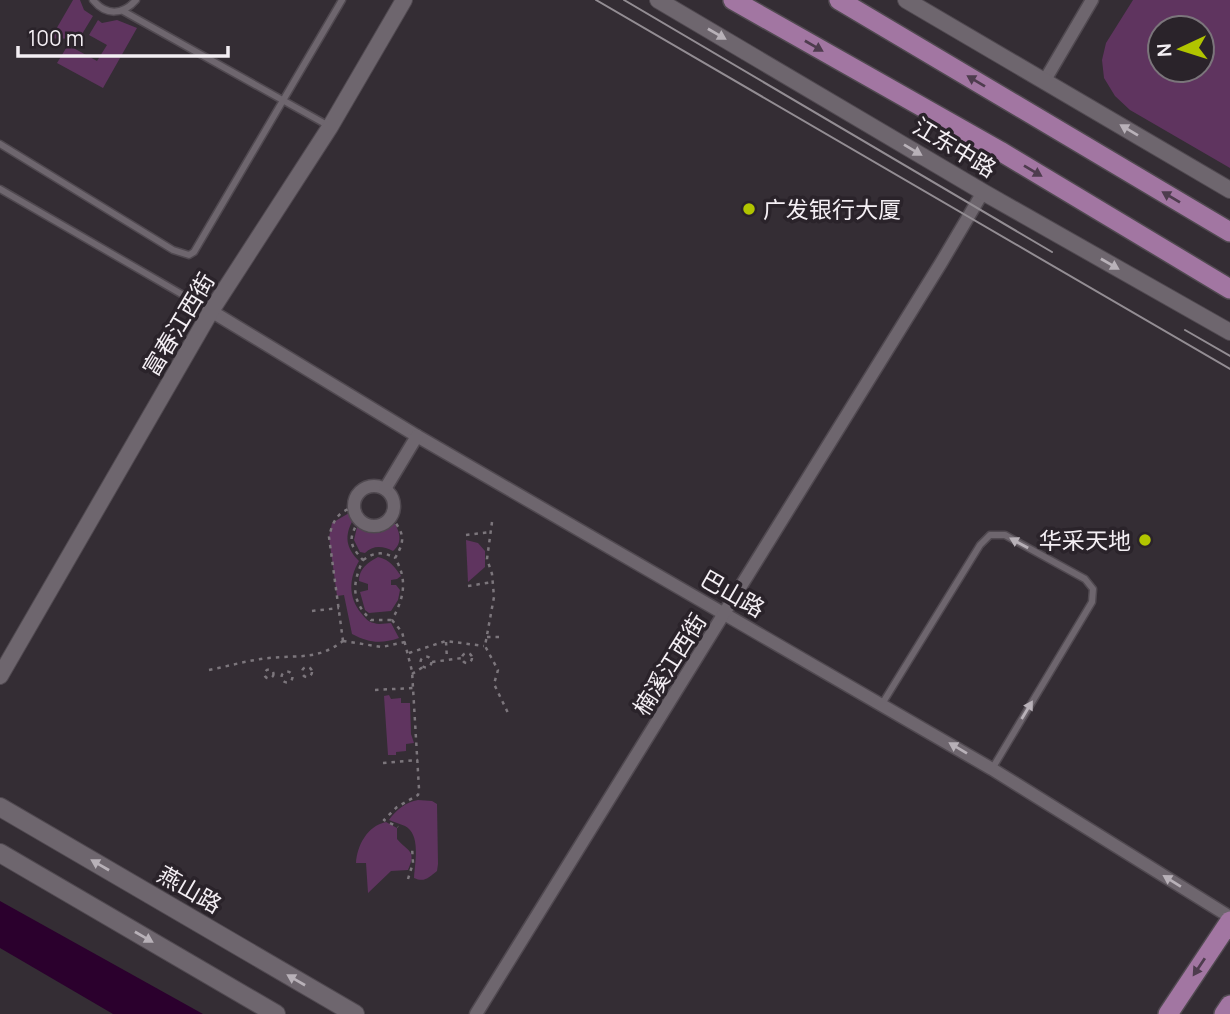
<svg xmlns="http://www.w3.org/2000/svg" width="1230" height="1014" font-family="Manrope,'Noto Sans SC',sans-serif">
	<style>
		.green { fill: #5f345f; fill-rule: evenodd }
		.water { fill: #2b002d }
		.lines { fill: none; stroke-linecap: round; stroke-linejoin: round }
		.service-casing { stroke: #504950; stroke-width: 9 }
		.minor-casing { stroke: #504950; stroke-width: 15 }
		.tertiary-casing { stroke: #504950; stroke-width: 18 }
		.secondary-casing { stroke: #504950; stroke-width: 20 }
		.primary-casing { stroke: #504950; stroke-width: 22 }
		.path { stroke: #7c767c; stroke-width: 2.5; stroke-dasharray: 3.5 5; stroke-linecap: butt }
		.service { stroke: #6e666e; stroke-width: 6 }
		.minor { stroke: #6e666e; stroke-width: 12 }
		.tertiary { stroke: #6e666e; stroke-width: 16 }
		.secondary { stroke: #6e666e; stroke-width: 18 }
		.primary { stroke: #a276a2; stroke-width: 19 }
		.tram { stroke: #938d93; stroke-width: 2 }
		.oneway { fill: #b8b1b8 }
		.oneway2 { fill: #4e3c4e }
		.poi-dot { fill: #b1c500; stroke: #2a232a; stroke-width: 2.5 }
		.labels { text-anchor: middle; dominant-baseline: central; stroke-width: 7; stroke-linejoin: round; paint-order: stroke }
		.street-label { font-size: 23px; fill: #f4eff4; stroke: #2a232a }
		.poi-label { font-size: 23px; fill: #f4eff4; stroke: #2a232a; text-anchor: start }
	</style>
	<rect width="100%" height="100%" fill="#342d34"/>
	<g class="green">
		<path d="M73 0H80L84 10 93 16 79 39C69 37 61 40 51 38Z"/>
		<path d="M1133 0H1230V168L1130 110 1115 96 1104 78 1102 60 1106 43ZM1160 28H1202V70H1160Z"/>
		<polygon points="98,20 102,23 117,20 137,28 103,88 57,63 68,45 97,61 107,45 89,35"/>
		<path d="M349 513 353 520C344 536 346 548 359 561 349 578 348 597 361 613 365 618 368 622 374 623 379 625 386 623 391 623L399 638C381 644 369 643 352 634L344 595 337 596 329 537 332 523Z"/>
		<path d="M394 522C400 532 403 543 393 551 383 546 373 545 365 553L360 552 354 540 357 527 363 530 380 533Z"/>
		<polygon points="466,540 478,543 485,551 485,567 468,582"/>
		<path d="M378 557C390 560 394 566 401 576L397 579 391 580V585H396L400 590 398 600 391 611 369 613 365 610 360 592 368 590V584L359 581C359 569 367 563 378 557Z"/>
		<polygon points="389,695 391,699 401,698 401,703 410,703 411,734 414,743 406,744 406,751 396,752 396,755 388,755 384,696"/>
		<path d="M418 800 432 801 437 804 438 864 437 871C429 877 425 883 414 878 415 863 421 834 405 826 400 824 394 822 389 820 396 810 406 802 418 800Z"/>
		<path d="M386 822 397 828V839C408 852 417 850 408 870L391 871 368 893 366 863H356C357 846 367 826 386 822Z"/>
	</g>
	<polygon class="water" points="0,901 203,1014 113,1014 0,948"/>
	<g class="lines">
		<defs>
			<g id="service">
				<path d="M93 0C106 16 123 15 136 0"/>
				<polyline points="123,11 329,126"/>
				<polyline points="0,144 173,250 189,255 194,252 342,0"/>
				<polyline points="0,189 209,310"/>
				<polyline points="882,704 980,545 990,535 1005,535 1085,579 1093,589 1092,602 992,769"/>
			</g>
			<g id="minor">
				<polyline points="1045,80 1092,0"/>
				<polyline points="211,311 417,436 992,769 1230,917"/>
				<circle cx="374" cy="506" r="20"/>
				<polyline points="385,489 417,436"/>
				<polyline points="476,1014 941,263 983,192"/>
			</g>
			<g id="tertiary">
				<polyline points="658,0 983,192 1230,332"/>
				<polyline points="906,0 1230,190"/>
				<polyline points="0,676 211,311 330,127 404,0"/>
			</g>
			<g id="secondary">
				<polyline points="0,807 355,1014"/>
				<polyline points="0,853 276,1014"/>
			</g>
			<g id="primary">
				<polyline points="733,0 1000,151 1230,289"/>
				<polyline points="839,0 1230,232"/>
				<polyline points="1168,1014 1230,921"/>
				<polyline points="1224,1014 1230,1005"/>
			</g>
		</defs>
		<use href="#service" class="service-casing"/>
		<use href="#minor" class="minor-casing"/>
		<use href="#tertiary" class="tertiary-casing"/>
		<use href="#secondary" class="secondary-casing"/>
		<use href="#primary" class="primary-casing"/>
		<g class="path">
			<path d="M391 517C404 533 406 540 395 558 408 580 404 598 392 620"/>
			<path d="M359 520C349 538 348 544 363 560 352 584 351 601 371 620H392"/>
			<polyline points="492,522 487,559 492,574 494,597 485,646 498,670 494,684 509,715"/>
			<polyline points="466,535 491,532"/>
			<path d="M363 560C375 552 382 551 395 558"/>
			<polyline points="468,586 493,582"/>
			<polyline points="312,611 339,608"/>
			<polyline points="392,620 402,632 412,671 419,789 418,795 397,807 384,820 398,827"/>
			<polyline points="487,637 501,637"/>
			<path d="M343 641 329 537C333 520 338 512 354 507"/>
			<polyline points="343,641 382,647 405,642"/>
			<polyline points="446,642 447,659"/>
			<polyline points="409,653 446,641 484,646"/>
			<circle cx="467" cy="658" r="5"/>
			<circle cx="426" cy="662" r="5.5"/>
			<polyline points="432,662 462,658"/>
			<circle cx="307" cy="672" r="5"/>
			<circle cx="269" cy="674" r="4.5"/>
			<path d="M209 670C229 666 249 660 269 658 299 655 318 660 343 641"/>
			<circle cx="287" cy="677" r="5.5"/>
			<polyline points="412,674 423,667"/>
			<polyline points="375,690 413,688"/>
			<polyline points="383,763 418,760"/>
			<polyline points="408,879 413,863 412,847"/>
		</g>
		<use href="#service" class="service"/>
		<use href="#minor" class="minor"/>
		<use href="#tertiary" class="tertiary"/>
		<use href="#secondary" class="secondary"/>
		<use href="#primary" class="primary"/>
		<g class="tram">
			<polyline points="596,0 1230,369"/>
			<polyline points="624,0 1052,252"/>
			<polyline points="1185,330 1230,356"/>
		</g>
	</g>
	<defs><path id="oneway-solid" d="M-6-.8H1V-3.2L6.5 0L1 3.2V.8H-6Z" transform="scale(1.75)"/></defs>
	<g class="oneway">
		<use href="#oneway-solid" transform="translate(717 34) rotate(30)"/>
		<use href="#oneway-solid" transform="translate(1129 130) rotate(-149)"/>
		<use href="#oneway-solid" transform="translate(913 150) rotate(31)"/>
		<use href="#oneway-solid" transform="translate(1110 264) rotate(30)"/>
		<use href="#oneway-solid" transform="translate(1019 543) rotate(-151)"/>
		<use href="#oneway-solid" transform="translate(1027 710) rotate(-59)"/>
		<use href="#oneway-solid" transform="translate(958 748) rotate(-149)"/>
		<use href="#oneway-solid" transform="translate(100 865) rotate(-150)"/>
		<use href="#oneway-solid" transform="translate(1172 881) rotate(-148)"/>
		<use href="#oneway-solid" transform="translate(144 937) rotate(30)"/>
		<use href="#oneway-solid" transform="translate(296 980) rotate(-150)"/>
	</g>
	<g class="oneway2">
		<use href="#oneway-solid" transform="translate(814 46) rotate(30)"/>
		<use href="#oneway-solid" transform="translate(976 81) rotate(-149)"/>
		<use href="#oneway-solid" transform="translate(1033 171) rotate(31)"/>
		<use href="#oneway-solid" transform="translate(1171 197) rotate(-149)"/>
		<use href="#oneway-solid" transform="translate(1199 967) rotate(124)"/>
	</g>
	<g class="poi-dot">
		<circle cx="749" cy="209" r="7"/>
		<circle cx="1145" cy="540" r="7"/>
	</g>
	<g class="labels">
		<g class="street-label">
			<text transform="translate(955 147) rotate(31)">江东中路</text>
			<text transform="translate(178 324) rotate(-59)">富春江西街</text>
			<text transform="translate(733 593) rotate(30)">巴山路</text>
			<text transform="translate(669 664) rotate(-58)">楠溪江西街</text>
			<text transform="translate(190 889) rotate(30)">燕山路</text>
		</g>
		<g class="poi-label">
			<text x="763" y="209">广发银行大厦</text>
			<text x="1131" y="540" text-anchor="end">华采天地</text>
		</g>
	</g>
	<g transform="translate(1181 49) rotate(266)"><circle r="33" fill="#2a232a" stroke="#7b757b" stroke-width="2"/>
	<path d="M0-5L12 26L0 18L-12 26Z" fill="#b1c500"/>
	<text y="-10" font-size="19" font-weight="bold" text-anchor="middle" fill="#f4eff4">N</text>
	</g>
	<path d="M18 46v10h210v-10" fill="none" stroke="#f4eff4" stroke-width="3.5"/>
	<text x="28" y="46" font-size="21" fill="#f4eff4" stroke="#2a232a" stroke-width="5" paint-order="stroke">100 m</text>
</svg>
